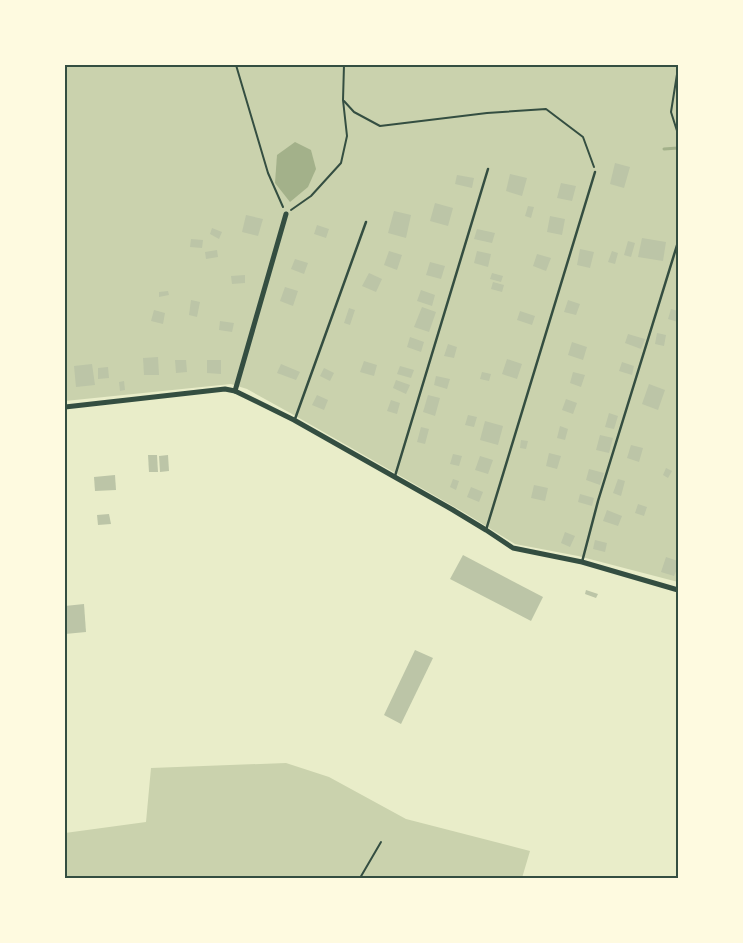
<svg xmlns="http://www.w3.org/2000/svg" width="743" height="943" font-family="Arial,sans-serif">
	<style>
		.green { fill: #cad2ad }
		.water { fill: #a3b18a }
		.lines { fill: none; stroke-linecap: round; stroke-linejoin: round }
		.stream { stroke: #a3b18a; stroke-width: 3 }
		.building { fill: #bcc5a7 }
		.path { stroke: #344e41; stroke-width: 2 }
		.service { stroke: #344e41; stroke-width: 2.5 }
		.minor { stroke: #344e41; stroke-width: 5 }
		.neatline { fill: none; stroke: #344e41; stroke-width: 2 }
	</style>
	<rect width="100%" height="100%" fill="#e9edc9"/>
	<g class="green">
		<polygon points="65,65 678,65 678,582 578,556 515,544 465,513 292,414 247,389 231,384 65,401"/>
		<polygon points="286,763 329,777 406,819 530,851 522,878 65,878 65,833 146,822 151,768"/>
	</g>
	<polygon class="water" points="295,142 311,150 316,169 308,187 290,202 275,183 277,155"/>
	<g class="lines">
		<polyline class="stream" points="664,149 678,148"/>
	</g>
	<g class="building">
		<polygon points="615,163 630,167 624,188 610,184"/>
		<polygon points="510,174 527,178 522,196 506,191"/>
		<polygon points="457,175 474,178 472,188 455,184"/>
		<polygon points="561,183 576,186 572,201 557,198"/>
		<polygon points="435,203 453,208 448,226 430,221"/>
		<polygon points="528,206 534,207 531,218 525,216"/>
		<polygon points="394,211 411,215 406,238 388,233"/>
		<polygon points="246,215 263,219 258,236 242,232"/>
		<polygon points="550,216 565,219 562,235 547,232"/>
		<polygon points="317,225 329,229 326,238 314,234"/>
		<polygon points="212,228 222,232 219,239 210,234"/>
		<polygon points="477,229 495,233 492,243 474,239"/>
		<polygon points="642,238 666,242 663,261 638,257"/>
		<polygon points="191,239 203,240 202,248 190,247"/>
		<polygon points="628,241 635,243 631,257 624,255"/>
		<polygon points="580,249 594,252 590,268 577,265"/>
		<polygon points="217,250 218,257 206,259 205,252"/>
		<polygon points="389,251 402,255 397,270 384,265"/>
		<polygon points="477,251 491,254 488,267 474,263"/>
		<polygon points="612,251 618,253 615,264 608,262"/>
		<polygon points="537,254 551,258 546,271 533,266"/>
		<polygon points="295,259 308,263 304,274 291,269"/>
		<polygon points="430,262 445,266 441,279 426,275"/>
		<polygon points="369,273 382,279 376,292 362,286"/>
		<polygon points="492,273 503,276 501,282 490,279"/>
		<polygon points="245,275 245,283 232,284 231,276"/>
		<polygon points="493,282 504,285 502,292 491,289"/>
		<polygon points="285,287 298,291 293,306 280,301"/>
		<polygon points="421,290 435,295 432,306 417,301"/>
		<polygon points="168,291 169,295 159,297 159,292"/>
		<polygon points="191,300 200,302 197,317 189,315"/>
		<polygon points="568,300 580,304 576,315 564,312"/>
		<polygon points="422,307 436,312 429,332 414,327"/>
		<polygon points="349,308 355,310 350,325 344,323"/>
		<polygon points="671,309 678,311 678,322 668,319"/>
		<polygon points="154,310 165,313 163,324 151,321"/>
		<polygon points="520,311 535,316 532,325 517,320"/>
		<polygon points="220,321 234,323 232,332 219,330"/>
		<polygon points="657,333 666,335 664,346 655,344"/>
		<polygon points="628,334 645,339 641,349 625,343"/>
		<polygon points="410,337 424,342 421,352 407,347"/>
		<polygon points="572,342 587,347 583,360 568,355"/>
		<polygon points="448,344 457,347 454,358 444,356"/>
		<polygon points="158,357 159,375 144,375 143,358"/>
		<polygon points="507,359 522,364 517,379 502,374"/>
		<polygon points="175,360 186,360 187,372 176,373"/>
		<polygon points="207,360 221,360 221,374 207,373"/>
		<polygon points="364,361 377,365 374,376 360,372"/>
		<polygon points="622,362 634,366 632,375 619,371"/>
		<polygon points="92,364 95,385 76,387 74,366"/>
		<polygon points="281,364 300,372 296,380 277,373"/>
		<polygon points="400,366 414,370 411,378 397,374"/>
		<polygon points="108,367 109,378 98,379 98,368"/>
		<polygon points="324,368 334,373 330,381 320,376"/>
		<polygon points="482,372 491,374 489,381 480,379"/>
		<polygon points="573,372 585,375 581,387 570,383"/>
		<polygon points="436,376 450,379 447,389 434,385"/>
		<polygon points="396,380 410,385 406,394 393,388"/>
		<polygon points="124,381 125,390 120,391 119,382"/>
		<polygon points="649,384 665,390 658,410 642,404"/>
		<polygon points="317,395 328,400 324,410 312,405"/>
		<polygon points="428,395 440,398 435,416 423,412"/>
		<polygon points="566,399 577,403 573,414 562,410"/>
		<polygon points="391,400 400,403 397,414 387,411"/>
		<polygon points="609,413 618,416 614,429 605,427"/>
		<polygon points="468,415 477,417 474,427 465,425"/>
		<polygon points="485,421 503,426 498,445 480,440"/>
		<polygon points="560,426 568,429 565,440 557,438"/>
		<polygon points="421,427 429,429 425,444 417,442"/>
		<polygon points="600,435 613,438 609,453 596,450"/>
		<polygon points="521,440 528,441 526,449 520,448"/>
		<polygon points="631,445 643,448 639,462 627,458"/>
		<polygon points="549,453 561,456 557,469 546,466"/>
		<polygon points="453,454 462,456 459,466 450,464"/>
		<polygon points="148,455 157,455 158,472 149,472"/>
		<polygon points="168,455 169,471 160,472 159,456"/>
		<polygon points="480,456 493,460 488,474 475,470"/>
		<polygon points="666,468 672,471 668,478 663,475"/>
		<polygon points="589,469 604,473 600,485 586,480"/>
		<polygon points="115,475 116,490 95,491 94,477"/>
		<polygon points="453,479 459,481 456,490 450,487"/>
		<polygon points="618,479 625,481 621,496 613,493"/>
		<polygon points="534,485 548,488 545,501 531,498"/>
		<polygon points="471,487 483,492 479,502 467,497"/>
		<polygon points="580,494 594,498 592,506 578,502"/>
		<polygon points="638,504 647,507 644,516 635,513"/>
		<polygon points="607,510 622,516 618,526 603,521"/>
		<polygon points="109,514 111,524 98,525 97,515"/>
		<polygon points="565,532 575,536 570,547 561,543"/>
		<polygon points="595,540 607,543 605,552 593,549"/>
		<polygon points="463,555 543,597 531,621 450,579"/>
		<polygon points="666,557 678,561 678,567 674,576 661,572"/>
		<polygon points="586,590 598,594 596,598 585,594"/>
		<polygon points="84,604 86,632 65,634 65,606"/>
		<polygon points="415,650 433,658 401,724 384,715"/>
	</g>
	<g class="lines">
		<g class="path">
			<polyline points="236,65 268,173 283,207"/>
			<polyline points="678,68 671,112 678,134"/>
			<polyline points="344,101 354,112 380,126 487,113 546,109 583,137 594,167"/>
			<polyline points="291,210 311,196 341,163 347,136 343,100 344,65"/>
			<polyline points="360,878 381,842"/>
		</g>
		<g class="service">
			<polyline points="295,419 366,222"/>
			<polyline points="395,476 488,169"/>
			<polyline points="486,530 595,172"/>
			<polyline points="582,562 598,501 678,242"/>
		</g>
		<g class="minor">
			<polyline points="235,391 286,214"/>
			<polyline points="65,407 225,389 235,391 294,420 453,510 486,530 513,548 582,562 678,590"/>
		</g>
	</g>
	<rect width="743" height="943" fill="none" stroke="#fefae0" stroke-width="132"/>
	<rect x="66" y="66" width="611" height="811" class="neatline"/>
</svg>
